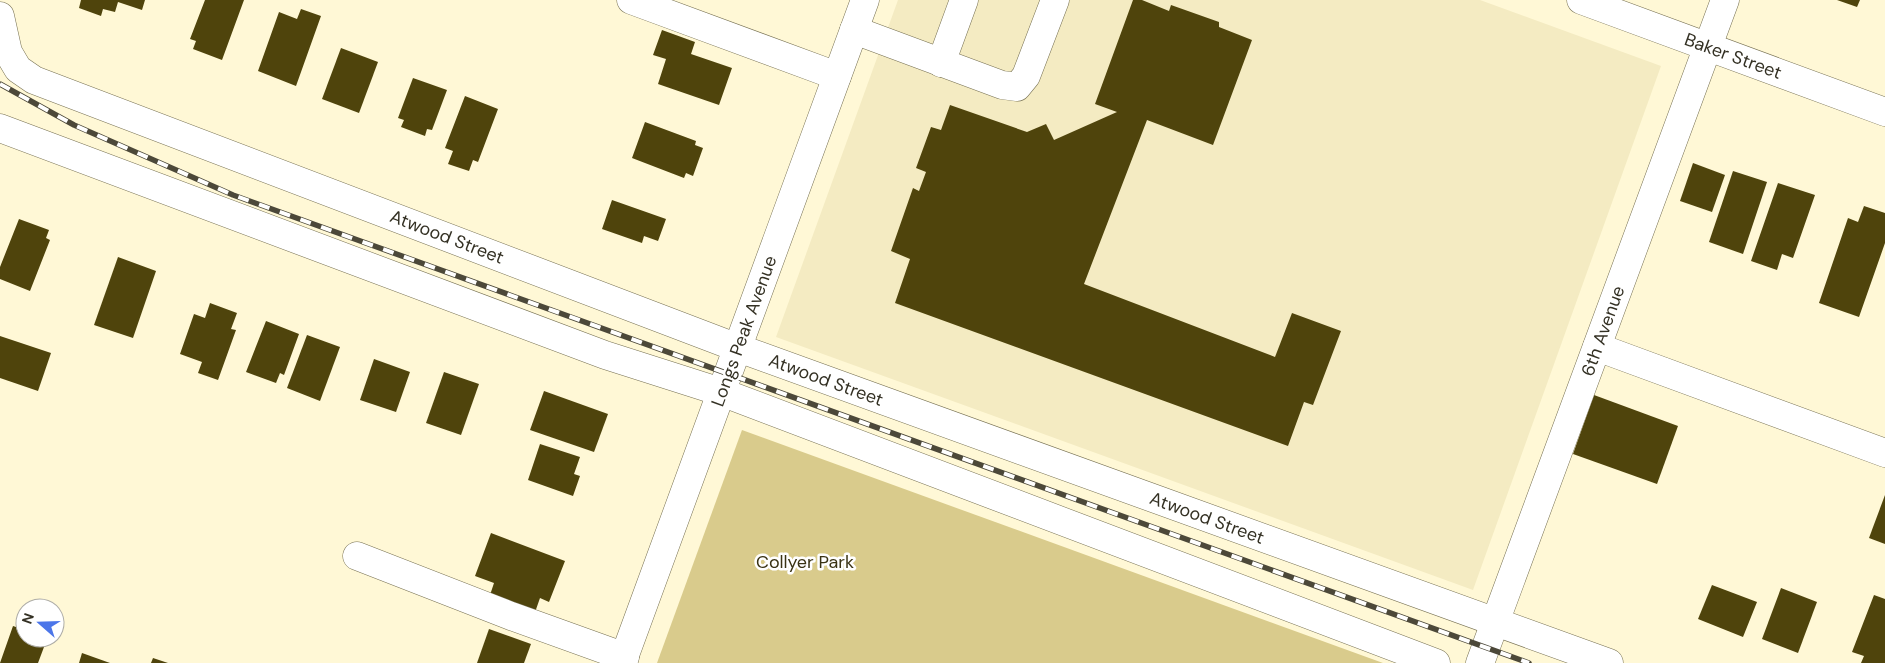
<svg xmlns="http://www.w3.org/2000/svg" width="1885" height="663" font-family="'DM Sans',sans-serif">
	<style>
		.built { fill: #f4ebc2 }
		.green { fill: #d9cb8c }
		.building { fill: #4f440c }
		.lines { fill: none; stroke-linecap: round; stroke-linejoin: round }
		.minor-casing { stroke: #777153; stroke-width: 29 }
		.minor { stroke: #fff; stroke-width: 28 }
		.rail-casing { stroke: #4c4839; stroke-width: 5.5 }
		.rail { stroke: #fff; stroke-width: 4; stroke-dasharray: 11; stroke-linecap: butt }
		.labels { text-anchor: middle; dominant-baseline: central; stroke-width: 5; stroke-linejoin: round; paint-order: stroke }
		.street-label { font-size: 18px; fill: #343124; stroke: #fff }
		.park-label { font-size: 18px; fill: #3a3314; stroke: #fff }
	</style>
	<rect width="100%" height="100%" fill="#fff8d6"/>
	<polygon class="built" points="898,0 1480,0 1661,66 1473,590 776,337"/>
	<polygon class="green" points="742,430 1383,663 657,663"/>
	<g class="building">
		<polygon points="81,0 145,0 142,10 118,2 115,12 103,9 101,16 79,8"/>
		<polygon points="205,0 244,0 222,60 193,49 196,41 190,39"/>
		<polygon points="1133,0 1142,0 1169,11 1171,5 1219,22 1219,27 1252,40 1213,145 1147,120 1084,284 1275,357 1292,313 1341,331 1313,405 1304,402 1288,446 895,303 910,259 891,251 913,188 919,191 926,172 916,168 931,127 941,130 950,105 1027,132 1046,124 1054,140 1117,112 1095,104"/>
		<polygon points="1837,0 1860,0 1857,7"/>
		<polygon points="301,9 321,16 296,86 258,71 279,12 297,19"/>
		<polygon points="662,30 695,42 691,54 732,68 719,105 658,84 666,59 653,55"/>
		<polygon points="341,48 378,62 359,113 322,99"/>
		<polygon points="413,78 447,90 432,130 427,129 425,136 401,127 404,120 398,118"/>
		<polygon points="465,96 498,109 478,162 473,160 469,171 448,164 453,151 445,148"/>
		<polygon points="645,122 696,141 695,145 703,148 693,176 686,173 684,178 632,158"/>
		<polygon points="1693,163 1725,175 1712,212 1680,201"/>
		<polygon points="1733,171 1767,182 1743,254 1709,242"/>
		<polygon points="1778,183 1815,195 1793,258 1782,254 1777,270 1751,261"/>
		<polygon points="612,200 666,219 658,241 644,236 642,243 602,229"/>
		<polygon points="1864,206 1885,213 1885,243 1859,317 1819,303 1848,218 1858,222"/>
		<polygon points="19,219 49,230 46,238 50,240 30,291 0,279 0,267"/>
		<polygon points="118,257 156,271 133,338 94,325"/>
		<polygon points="210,303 237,313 231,329 236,330 218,380 198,373 202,362 180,354 194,314 205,318"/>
		<polygon points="266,321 299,334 284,375 280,373 276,383 246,372"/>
		<polygon points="307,335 340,347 320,401 287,388"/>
		<polygon points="0,336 51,353 38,391 0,378"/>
		<polygon points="374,359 410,372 396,412 360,400"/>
		<polygon points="444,372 479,384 461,435 426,423"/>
		<polygon points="544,391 608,414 594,452 530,430"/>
		<polygon points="1594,395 1678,426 1657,484 1573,454"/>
		<polygon points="540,444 580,457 574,474 580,476 573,496 528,480"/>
		<polygon points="1885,495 1885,544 1869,538"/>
		<polygon points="491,533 565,561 549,602 540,598 533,618 488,601 494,583 475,576"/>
		<polygon points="1712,585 1757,602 1743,637 1698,619"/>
		<polygon points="1781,588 1817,602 1798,653 1762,639"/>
		<polygon points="1874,595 1885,599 1885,663 1861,663 1864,656 1852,652"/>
		<polygon points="13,626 25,630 25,638 47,639 38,663 0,663"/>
		<polygon points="489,629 531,644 524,663 477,663"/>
		<polygon points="82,653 110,663 79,663"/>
		<polygon points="153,658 168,663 151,663"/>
	</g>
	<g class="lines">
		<defs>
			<g id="minor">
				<polyline points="631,0 837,76"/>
				<polyline points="1581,0 1885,112"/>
				<polyline points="0,16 8,52 18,69 34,80 738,348 1609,663"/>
				<polyline points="854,30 1002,85 1017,87 1026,76 1055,0"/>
				<polyline points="941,63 964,0"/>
				<polyline points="0,128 605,355 721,392 1436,663"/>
				<polyline points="1597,347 1885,453"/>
				<polyline points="357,556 511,616 625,657"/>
				<polyline points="622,663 865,0"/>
				<polyline points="1480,663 1725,0"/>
			</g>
		</defs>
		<use href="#minor" class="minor-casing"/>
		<use href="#minor" class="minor"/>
		<defs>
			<polyline id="rail" points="0,84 74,125 233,195 1529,663"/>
		</defs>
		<use href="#rail" class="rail-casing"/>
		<use href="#rail" class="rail"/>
	</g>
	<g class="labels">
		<g class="street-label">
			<text transform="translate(1733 56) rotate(20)">Baker Street</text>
			<text transform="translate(447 237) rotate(21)">Atwood Street</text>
			<text transform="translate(744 331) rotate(-70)">Longs Peak Avenue</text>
			<text transform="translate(1603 331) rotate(-70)">6th Avenue</text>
			<text transform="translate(826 380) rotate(20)">Atwood Street</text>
			<text transform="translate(1207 518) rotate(20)">Atwood Street</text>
		</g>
		<g class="park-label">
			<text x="805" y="562">Collyer Park</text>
		</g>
	</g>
	<g transform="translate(40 623) rotate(290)"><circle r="24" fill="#ffffff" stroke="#aeada7"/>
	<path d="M0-4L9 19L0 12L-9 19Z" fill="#4c76e9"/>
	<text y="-8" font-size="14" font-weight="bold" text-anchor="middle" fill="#343124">N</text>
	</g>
</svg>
